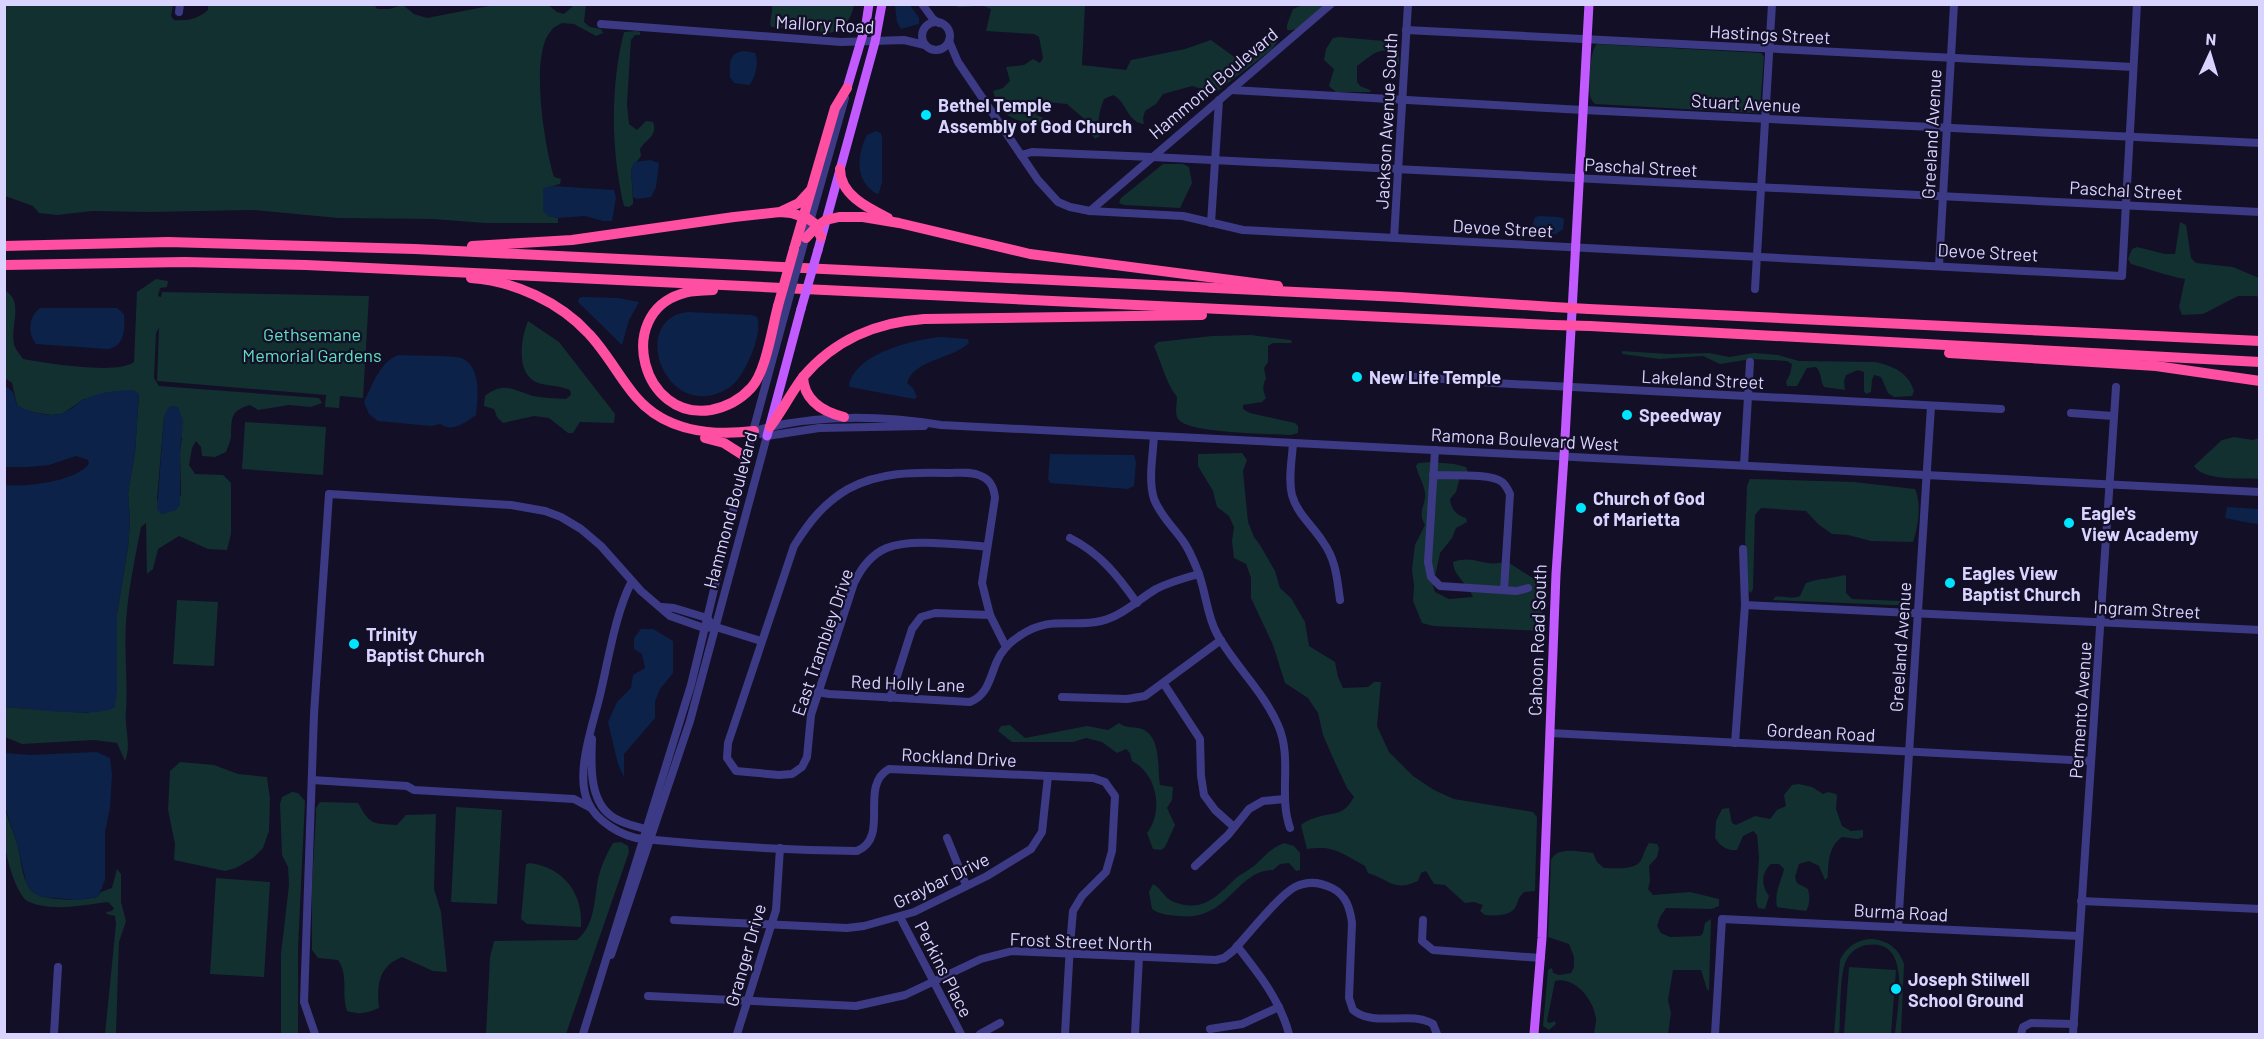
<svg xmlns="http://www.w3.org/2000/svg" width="2264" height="1039" font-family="Barlow,sans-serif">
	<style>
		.green { fill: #12302f; fill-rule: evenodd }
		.water { fill: #0c2248 }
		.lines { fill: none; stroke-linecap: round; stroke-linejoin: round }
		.minor { stroke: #3d3a85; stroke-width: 8 }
		.major { stroke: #c25bff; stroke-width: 9 }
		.highway { stroke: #ff4fa3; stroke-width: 10 }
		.minor-bridge { stroke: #3d3a85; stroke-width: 8 }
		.major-bridge { stroke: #c25bff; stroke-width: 9 }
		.highway-bridge { stroke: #ff4fa3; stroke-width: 10 }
		.poi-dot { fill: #00e5ff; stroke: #130f26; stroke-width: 2 }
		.labels { text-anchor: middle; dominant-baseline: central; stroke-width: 4.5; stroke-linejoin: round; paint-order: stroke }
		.street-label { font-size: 18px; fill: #d9d4ff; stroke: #130f26 }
		.poi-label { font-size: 18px; font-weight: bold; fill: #d9d4ff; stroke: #130f26; text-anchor: start }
		.park-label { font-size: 18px; fill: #5fe0c0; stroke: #130f26 }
	</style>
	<rect width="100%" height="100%" fill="#130f26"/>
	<g class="green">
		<path d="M208 4H374L377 9H389L403 5 414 14 427 18 494 5H548L557 12 564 14 574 5 586 4 584 22 590 27 601 29 603 33 596 36 574 24 562 23C559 25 553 27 551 31 529 54 545 148 554 177L561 179 560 184 543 189 548 216 558 218V223H485L433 219 338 218 253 210 148 212 92 211 57 215 39 213 33 206 5 196 4 5H173L171 16 174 20C188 21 198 19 208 10Z"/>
		<path d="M772 5V4L854 5C849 29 832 40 808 28L807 23 798 20 792 28 771 27C769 20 773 12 772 5Z"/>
		<path d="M951 5H1085L1082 65 1126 70 1131 60 1185 49 1211 40 1237 59 1266 36 1273 34 1278 41 1271 50 1215 93 1192 86 1163 94 1156 104 1145 111 1143 118 1144 124C1127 122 1127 102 1113 95L1104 99C1099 111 1097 123 1100 136L1095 139 1090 132V124L1067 104 1047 102 1039 109 1036 115 1055 122 1054 125 1043 124 1038 121C1015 125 998 113 993 91L1003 88 1010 81 1006 67 1024 65 1033 59 1040 63 1043 58 1039 37 1034 34 986 31 991 9C976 1 967 11 951 5Z"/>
		<path d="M1303 5H1327C1316 14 1302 32 1287 30V25L1293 9Z"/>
		<path d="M637 31 640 32V35H635L631 40 627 104 629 124 637 130 646 121 653 122C658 136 647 138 640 149L641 156 631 169 633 200V204L629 207 624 206C611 152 610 86 624 32Z"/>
		<path d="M1339 37 1395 42 1399 51V64H1395L1394 54C1380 44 1369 58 1357 66V82L1360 86 1370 90 1371 92H1336L1329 86 1334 69 1324 60 1326 49 1333 38Z"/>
		<path d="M1597 44 1761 53 1764 57 1760 108 1756 113 1595 104C1593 101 1590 99 1590 95 1588 86 1590 49 1597 44Z"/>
		<polygon points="1163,164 1183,164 1189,167 1192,183 1180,208 1124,205 1119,203 1121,198"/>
		<path d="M2180 222 2186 225 2191 258 2196 263 2233 267 2259 278V300L2257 296H2238L2203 314 2182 315 2179 307 2185 279C2167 276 2149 269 2131 264L2128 259 2132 249 2137 247 2165 254H2175Z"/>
		<path d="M156 279 168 281 167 287 160 288 158 296 161 297 162 292 369 296 363 398 340 396 339 408 325 407 326 395 157 381 159 328 156 333 154 378 159 386 319 398 322 403 311 407 289 405 258 410 250 405C229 411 232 419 231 437 230 442 228 447 226 452L215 457 202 456 201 447 196 441 192 448 189 465 195 474 223 475 231 483V534L227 550 208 549 179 536 158 549 153 569 147 574 146 523 141 527C135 559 128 590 126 623 124 652 128 682 126 711 124 727 132 745 125 761L117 743 94 740 22 744 5 737V707L88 713 117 690V614L128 547 130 521 128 493 135 452 139 394 84 399 62 414 51 415 27 411 17 405 12 383 5 378 4 290C26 301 8 329 15 347 17 351 21 356 23 359 46 363 117 375 134 362L137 292ZM164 417 182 438 180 452 181 495 167 512 162 514 157 499Z"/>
		<path d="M528 321 559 342 615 414 614 423 580 422 573 433H568L549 418 534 416 503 423 497 417 494 409 484 406 485 396C504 381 513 390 533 396 544 398 555 398 566 399L571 395 570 390C560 386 552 386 542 384 515 378 520 340 528 321Z"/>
		<path d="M1251 335 1291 340 1292 343H1273L1268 346V362L1264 368 1266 379C1262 385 1263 391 1266 398L1262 402 1243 405V409L1250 413 1295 423 1298 426V433L1291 435C1271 434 1189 433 1179 420 1174 415 1177 404 1177 397 1166 383 1161 362 1154 346L1158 342 1212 336Z"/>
		<path d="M1622 351 1669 354 1709 353 1729 357 1754 353 1778 355 1799 361 1875 362C1893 366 1908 372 1914 391L1912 396 1894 397 1888 393 1881 377 1874 375 1872 380 1871 392 1866 394 1864 391V372L1858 370 1846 375 1844 381 1845 390 1824 387C1820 381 1822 373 1816 367L1807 368 1797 386H1787L1786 382 1790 374 1792 364 1787 361 1751 359 1720 364 1703 356 1659 359 1622 354Z"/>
		<polygon points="245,422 326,427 323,475 242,469"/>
		<path d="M2234 437 2253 440 2259 438V479C2243 478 2203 481 2194 466L2222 440Z"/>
		<path d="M1242 453 1247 460 1243 471 1248 522 1254 537 1260 545 1275 571 1280 588 1291 598 1305 622 1309 646 1335 662 1338 677 1343 688 1368 687 1374 682H1381L1377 726 1389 752 1413 776 1434 790 1454 799 1533 812 1537 817 1535 891 1524 892C1516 900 1519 903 1514 909 1509 916 1492 916 1485 915L1480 911 1483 905 1474 902 1465 903 1445 885 1434 884 1426 871 1421 873 1418 881C1393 892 1390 880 1368 873L1365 866C1342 854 1335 845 1307 849L1301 825C1305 822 1310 819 1315 818 1334 811 1342 818 1354 797L1347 788 1333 758 1323 735 1318 713 1308 698 1285 683 1273 645 1251 598V578L1246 564 1234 558 1232 541 1234 527 1229 516 1217 507 1213 491 1198 466V454Z"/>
		<path d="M1431 462 1454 464 1466 467 1468 472 1461 473 1456 492 1450 499C1451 509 1456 515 1466 518L1467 522 1456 528 1452 538 1440 553 1433 586 1435 592 1449 599 1473 597C1468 584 1453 575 1453 562 1475 554 1485 569 1506 561L1539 582 1544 589 1541 619 1543 631 1433 626 1422 623 1413 601 1414 585 1412 570 1415 545 1425 525C1417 510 1426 507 1425 493 1424 484 1418 475 1416 466L1418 463Z"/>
		<path d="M1750 479 1854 482 1915 489C1922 504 1918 527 1913 542L1871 541 1848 535 1832 534 1818 524 1806 511 1761 508 1755 515 1753 589 1751 593 1748 590 1745 539 1747 486Z"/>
		<path d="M1844 575 1846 576V593L1852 599 1901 601 1905 594 1910 592 1911 602 1908 605H1891L1773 600 1775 597C1783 595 1792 600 1800 596L1806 583C1819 578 1831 579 1844 575Z"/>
		<polygon points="177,600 218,602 214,666 173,664"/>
		<path d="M1119 723C1126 729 1134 726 1142 729 1162 737 1157 769 1160 785L1173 787 1172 800 1167 808 1175 825 1165 847 1161 850 1153 849 1147 833C1164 811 1157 774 1132 761L1130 753 1126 749 1117 753 1102 742 1086 738 1073 742H1012L998 731 1001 726 1010 725 1025 738 1087 726 1108 730Z"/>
		<polygon points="180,762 214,765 238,774 267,777 270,799 269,831 263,848 253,858 236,868 225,871 174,860 175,844 168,810 170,771"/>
		<path d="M1799 784 1812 787 1823 794 1828 792 1836 794 1837 796 1836 809 1842 826 1851 831 1863 830V837L1858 839 1842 837C1829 846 1828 862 1828 877L1825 880 1819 866 1809 861 1799 864 1795 877 1797 883 1808 889C1810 898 1810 904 1806 911L1777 907C1774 893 1781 882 1784 869L1779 864H1771C1761 873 1761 885 1769 896L1765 909 1758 908 1756 901 1759 858 1757 835 1753 831 1743 836 1737 850C1727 851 1720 846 1715 838L1716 821 1722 809 1729 808 1732 823 1736 825 1755 816 1770 819 1777 810 1786 806 1784 795 1792 785Z"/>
		<polygon points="292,792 298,793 305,801 298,948 298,1034 281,1034 281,954 289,885 288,867 282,855 280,804 282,797"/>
		<path d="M320 802 358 803C371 826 372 823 397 825L406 815 436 814 434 889 441 912 447 972 433 971 402 957C378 967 377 984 379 1008 367 1013 360 1015 347 1011 341 993 349 976 338 960L318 958 312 950V884L316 814V808Z"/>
		<path d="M4 807C8 819 13 831 17 843 21 857 21 877 30 889 40 902 82 901 97 897L101 892 112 888 117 869 121 874V902L126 921 119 942 116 1034H105L116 924 115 916 107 914 106 912 112 911 114 908 108 902C83 905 53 912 29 902 17 897 6 858 5 844 3 833 5 819 4 807Z"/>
		<polygon points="456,807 502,810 497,904 451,902"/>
		<path d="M621 842 628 846 629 852 566 1034H486L490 957 494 941 577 940C595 925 594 901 598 879 601 866 606 855 613 843Z"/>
		<path d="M1284 843 1294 846 1300 853V870L1296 871 1289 863 1280 864 1273 870C1236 870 1228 922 1179 916 1170 915 1160 915 1152 909L1149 892 1153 884C1162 889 1164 898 1174 902 1203 913 1217 896 1235 879 1240 874 1246 872 1251 868 1265 858 1265 851 1284 843Z"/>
		<path d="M1649 843 1657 844 1659 848 1657 857 1649 866 1650 881 1648 889 1653 895 1690 892 1719 899V906L1712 909 1666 908 1660 917 1657 926 1661 933 1670 937 1700 936 1703 933 1705 923 1711 919 1709 991 1707 989 1701 970H1673L1668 1000 1671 1013 1668 1034H1594C1594 1030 1596 1025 1596 1020 1595 1001 1575 976 1555 981L1547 1021 1549 1023 1555 1021 1556 1024 1549 1030 1543 1026 1548 970 1552 968 1553 973 1559 975 1571 973 1574 967V957L1569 944 1548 937 1551 860C1558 846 1579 852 1593 853L1597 862 1604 868C1615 868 1635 871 1641 860 1644 854 1645 849 1649 843Z"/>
		<path d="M530 863C564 868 583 893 581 927L527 924 521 919 526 864Z"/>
		<polygon points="216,878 270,882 264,977 210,974"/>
		<path d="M1873 939C1889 941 1899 949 1904 964L1901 1034H1895C1897 1009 1913 937 1867 945 1858 946 1850 952 1846 961 1839 976 1841 1016 1839 1034H1834L1840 960C1847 946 1858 939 1873 939Z"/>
		<polygon points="1849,967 1896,970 1891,1034 1844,1034"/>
	</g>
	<g class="water">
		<polygon points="895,5 910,5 919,18 919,24 901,29 897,22"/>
		<path d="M745 51 755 53C759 61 756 78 749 85L734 83 730 77C729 63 729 52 745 51Z"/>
		<path d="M876 131 881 133 882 138V182L879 193 877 194C854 181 857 155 867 135Z"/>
		<polygon points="650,160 659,163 656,187 651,197 637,199 633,197 631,169 634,162"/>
		<polygon points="554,186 614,190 616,198 612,221 603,221 585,216 558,218 548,216 543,211 543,188"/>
		<polygon points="1540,216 1559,217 1564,219 1563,229 1556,234 1537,234 1535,232 1533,223 1535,217"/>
		<polygon points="583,297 618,298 639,302 629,320 622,345 578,302 579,298"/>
		<path d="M40 308H117L124 314C125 329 125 346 108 349L36 344C27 333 29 316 40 308Z"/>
		<path d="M688 312 752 315 757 317C762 331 752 354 746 366 739 380 731 389 716 394 661 412 631 318 688 312Z"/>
		<path d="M940 337 968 339 969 343C953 359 914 359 907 383L913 388 917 397 914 399 850 387 849 385C856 353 913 340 940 337Z"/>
		<path d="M398 355C410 356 453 355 461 358 482 366 478 398 476 415 466 422 453 433 440 424L431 426 378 421 369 414 364 402C373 384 379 363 398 355Z"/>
		<path d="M4 385 13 392 17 405C29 412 50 418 63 413 72 410 79 401 87 398 102 392 118 390 134 390L139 394 135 452 128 493 130 521 128 547 117 614V690L115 707C99 719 27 708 5 707V485C27 487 74 482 89 464L88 460 76 456 49 465 28 467H5Z"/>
		<polygon points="171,406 178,407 183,421 180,452 180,505 176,510 162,514 157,510 164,417 167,409"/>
		<polygon points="1050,454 1134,455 1136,462 1134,486 1128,489 1050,483 1048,479"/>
		<path d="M2227 507 2259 509V524C2247 523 2237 520 2225 518Z"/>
		<polygon points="641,629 653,629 673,641 673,673 660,689 655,701 655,718 624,754 624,777 618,764 608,722 617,702 631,688 633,675 645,668 642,654 634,649 634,638"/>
		<polygon points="97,752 110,758 112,774 110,808 105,832 105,880 98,897 79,900 41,897 31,891 26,882 17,843 5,807 5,753 31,755"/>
	</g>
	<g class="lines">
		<g class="minor">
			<polyline points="922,4 933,19 939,23"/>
			<polyline points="179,12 180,4"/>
			<circle cx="936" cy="36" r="14"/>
			<polyline points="601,24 841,42 904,40 925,45"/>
			<polyline points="1406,30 2133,67"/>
			<polyline points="949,41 958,62 1038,180 1058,202 1070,207 1090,211 1183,216 1243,230 2122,276 2137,4"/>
			<polyline points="1231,90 1583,110 2260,143"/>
			<polyline points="1021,155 1032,152 1152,157 2260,212"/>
			<polyline points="1090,211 1331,4"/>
			<polyline points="1211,223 1219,100"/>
			<polyline points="1394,238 1408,4"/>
			<polyline points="802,250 845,98"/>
			<polyline points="1939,266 1954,4"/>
			<polyline points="1755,289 1772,4"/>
			<polyline points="1404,376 1494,383 2001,409"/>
			<polyline points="2071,413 2113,416"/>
			<path d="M754 431C815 414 879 415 941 425L2260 492"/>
			<polyline points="754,431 767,436 819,428 924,426"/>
			<path d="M1154 436C1153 455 1148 480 1154 499 1160 515 1173 527 1183 541 1189 549 1193 559 1197 569 1206 590 1206 614 1217 634 1235 666 1263 691 1278 725 1293 759 1278 794 1290 828"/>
			<path d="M1293 443C1292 460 1288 478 1292 495 1297 514 1313 526 1323 542 1336 560 1337 578 1340 600"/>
			<polyline points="1435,450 1428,562 1431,577 1440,586 1517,591 1528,588"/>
			<polyline points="1744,465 1750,362"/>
			<path d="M1433 475C1449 476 1491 473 1502 482 1506 485 1508 490 1510 494L1504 590"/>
			<path d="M1070 538C1100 553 1118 576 1137 603"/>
			<path d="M987 547C970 544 952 544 935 543 896 541 872 545 854 583L811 715 807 757 802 767 792 774 779 775 736 771 727 758 728 743 794 546C809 522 824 503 848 489 879 472 914 472 948 473 959 473 971 471 981 476 991 480 994 488 995 498L982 583 990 615 1006 647"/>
			<path d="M632 581C615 613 608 663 599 699 592 727 575 775 588 802 596 821 622 837 643 839 714 846 786 850 857 851 891 837 858 786 889 769L1093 778 1105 782 1115 796 1112 851 1106 872 1082 896 1073 911 1070 945 1065 1034"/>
			<polyline points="1745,605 2260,630"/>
			<polyline points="662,607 674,608 707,618 710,622"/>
			<polyline points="1164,684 1200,739 1201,776 1204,795 1215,810 1234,827"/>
			<path d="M818 692 829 694 970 702C988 695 990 677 997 661 1002 650 1011 641 1021 635 1051 615 1071 628 1101 621 1122 616 1138 600 1156 589 1170 582 1184 578 1199 574"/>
			<polyline points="1062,697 1127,699 1145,696 1221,640"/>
			<polyline points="890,698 912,629 921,617 935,613 990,615"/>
			<polyline points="1550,733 2091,761"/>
			<path d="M592 739C591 763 589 799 610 815 620 823 634 826 645 829L647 832"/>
			<polyline points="1735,743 1745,605 1743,549"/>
			<polyline points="312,780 407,786 414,790 574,799 589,807"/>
			<polyline points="947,838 966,885"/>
			<polyline points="1195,866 1228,835 1249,809 1263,801 1285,799"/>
			<polyline points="2081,901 2260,909"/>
			<polyline points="900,917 961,1034"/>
			<polyline points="674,920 847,928 864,926 914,912 987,876 1031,849 1042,832 1048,776"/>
			<polyline points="1423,920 1422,941 1433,950 1541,958"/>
			<polyline points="1898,927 1931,406"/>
			<path d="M1237 946C1259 974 1280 1000 1289 1034"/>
			<polyline points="611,955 690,721 767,436"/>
			<path d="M648 996 856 1006 905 995 981 959 1012 951 1216 960 1224 958 1233 951C1247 936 1279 895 1295 887 1307 881 1320 882 1332 888 1346 895 1350 908 1352 923L1349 998 1353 1010C1375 1028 1410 1010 1433 1024L1437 1034"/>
			<polyline points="1210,1029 1242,1024 1279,1007"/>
			<polyline points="54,1034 58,967"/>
			<polyline points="315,1034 304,1002 314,714 329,494 511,505 545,511 561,517 581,529 601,546 641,591 670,616 704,628 716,627 761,641"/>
			<polyline points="583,1034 691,685 746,457 787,306"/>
			<polyline points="737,1034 776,910 780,848"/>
			<polyline points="980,1034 1000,1023"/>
			<polyline points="1135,1034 1139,957"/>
			<polyline points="1715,1034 1722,919 2079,936"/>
			<polyline points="2021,1034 2023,1027 2031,1023 2074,1024"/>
			<polyline points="2073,1034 2116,387"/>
		</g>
		<g class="major">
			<polyline points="847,88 866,24 869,4"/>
			<polyline points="818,250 875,42 882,4"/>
			<polyline points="767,436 801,309"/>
			<polyline points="1534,1034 1542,938 1556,574 1564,456 1589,4"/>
		</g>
		<g class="highway">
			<path d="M840 169C840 195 868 208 888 218"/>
			<polyline points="782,211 799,203 810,191"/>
			<polyline points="806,238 816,227 826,220 839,217 863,217 899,223 1030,254 1278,286"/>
			<polyline points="4,246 168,242 415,249 1400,297 1553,307"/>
			<polyline points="472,246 572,240 734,217 780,212 791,213 807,218 814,223 821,237"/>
			<polyline points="794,249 835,108 847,88"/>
			<polyline points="4,265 185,262 306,265 1552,325"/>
			<path d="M471 278C514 281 560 302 589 334 607 353 619 377 636 397 666 432 711 436 754 431"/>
			<path d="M713 290C702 291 691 290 681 294 615 315 642 421 711 410 726 407 740 400 751 388 766 372 772 328 778 306"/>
			<polyline points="1589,309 2260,341"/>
			<polyline points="1590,326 2260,362"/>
			<polyline points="1949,353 2156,366 2260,381"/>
			<path d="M803 377C804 401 824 412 844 417"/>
			<path d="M770 427C782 411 791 393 803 377 834 340 877 322 924 319L1202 315"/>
			<polyline points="705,438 724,443 746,457"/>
		</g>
		<polyline class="minor-bridge" points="787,306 802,250"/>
		<polyline class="major-bridge" points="801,309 818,250"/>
		<g class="highway-bridge">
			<polyline points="778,306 794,249"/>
			<polyline points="1553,307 1589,309"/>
			<polyline points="1552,325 1590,326"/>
		</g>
	</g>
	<g class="poi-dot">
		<circle cx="926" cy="115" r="6"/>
		<circle cx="1357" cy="377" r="6"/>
		<circle cx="1627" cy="415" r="6"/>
		<circle cx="1581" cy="508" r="6"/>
		<circle cx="2069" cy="523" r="6"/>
		<circle cx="1950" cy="583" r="6"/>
		<circle cx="354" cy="644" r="6"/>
		<circle cx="1896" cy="989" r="6"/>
	</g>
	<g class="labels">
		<g class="street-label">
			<text transform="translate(825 24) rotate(3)">Mallory Road</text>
			<text transform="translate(1770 34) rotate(3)">Hastings Street</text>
			<text transform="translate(1213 83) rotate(-40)">Hammond Boulevard</text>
			<text transform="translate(1746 103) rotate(3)">Stuart Avenue</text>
			<text transform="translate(1386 121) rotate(-87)">Jackson Avenue South</text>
			<text transform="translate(1931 134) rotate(-87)">Greeland Avenue</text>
			<text transform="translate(1641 167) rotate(3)">Paschal Street</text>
			<text transform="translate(2126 190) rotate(3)">Paschal Street</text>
			<text transform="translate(1503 228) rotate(3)">Devoe Street</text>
			<text transform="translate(1988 252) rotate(3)">Devoe Street</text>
			<text transform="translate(1703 379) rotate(3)">Lakeland Street</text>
			<text transform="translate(1525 439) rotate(3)">Ramona Boulevard West</text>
			<text transform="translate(730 510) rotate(-75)">Hammond Boulevard</text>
			<text transform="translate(2147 609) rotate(3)">Ingram Street</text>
			<text transform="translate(1537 640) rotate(-88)">Cahoon Road South</text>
			<text transform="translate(822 642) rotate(-71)">East Trambley Drive</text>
			<text transform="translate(1900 647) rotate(-86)">Greeland Avenue</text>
			<text transform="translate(908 683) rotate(2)">Red Holly Lane</text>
			<text transform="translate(2080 710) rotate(-86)">Permento Avenue</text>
			<text transform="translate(1821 732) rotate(3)">Gordean Road</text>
			<text transform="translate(959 757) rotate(3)">Rockland Drive</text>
			<text transform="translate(941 880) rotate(-26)">Graybar Drive</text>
			<text transform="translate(1901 912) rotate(3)">Burma Road</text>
			<text transform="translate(1081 941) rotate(2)">Frost Street North</text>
			<text transform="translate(745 955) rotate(-74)">Granger Drive</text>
			<text transform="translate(944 969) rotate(63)">Perkins Place</text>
		</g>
		<g class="poi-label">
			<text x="938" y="105">Bethel Temple<tspan x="938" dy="21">Assembly of God Church</tspan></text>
			<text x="1369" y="377">New Life Temple</text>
			<text x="1639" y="415">Speedway</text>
			<text x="1593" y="498">Church of God<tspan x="1593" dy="21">of Marietta</tspan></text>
			<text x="2081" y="513">Eagle's<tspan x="2081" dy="21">View Academy</tspan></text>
			<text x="1962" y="573">Eagles View<tspan x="1962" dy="21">Baptist Church</tspan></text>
			<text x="366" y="634">Trinity<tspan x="366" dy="21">Baptist Church</tspan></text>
			<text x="1908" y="979">Joseph Stilwell<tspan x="1908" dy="21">School Ground</tspan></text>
		</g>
		<g class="park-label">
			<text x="312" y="334">Gethsemane<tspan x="312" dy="21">Memorial Gardens</tspan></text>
		</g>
	</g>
	<rect width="2264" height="1039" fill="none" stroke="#d9d4ff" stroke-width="12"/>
	<g transform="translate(2210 54) rotate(4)" stroke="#130f26" stroke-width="4.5" paint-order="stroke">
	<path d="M0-4.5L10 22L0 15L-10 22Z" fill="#d9d4ff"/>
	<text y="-9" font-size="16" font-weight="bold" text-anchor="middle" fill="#d9d4ff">N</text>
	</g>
</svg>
